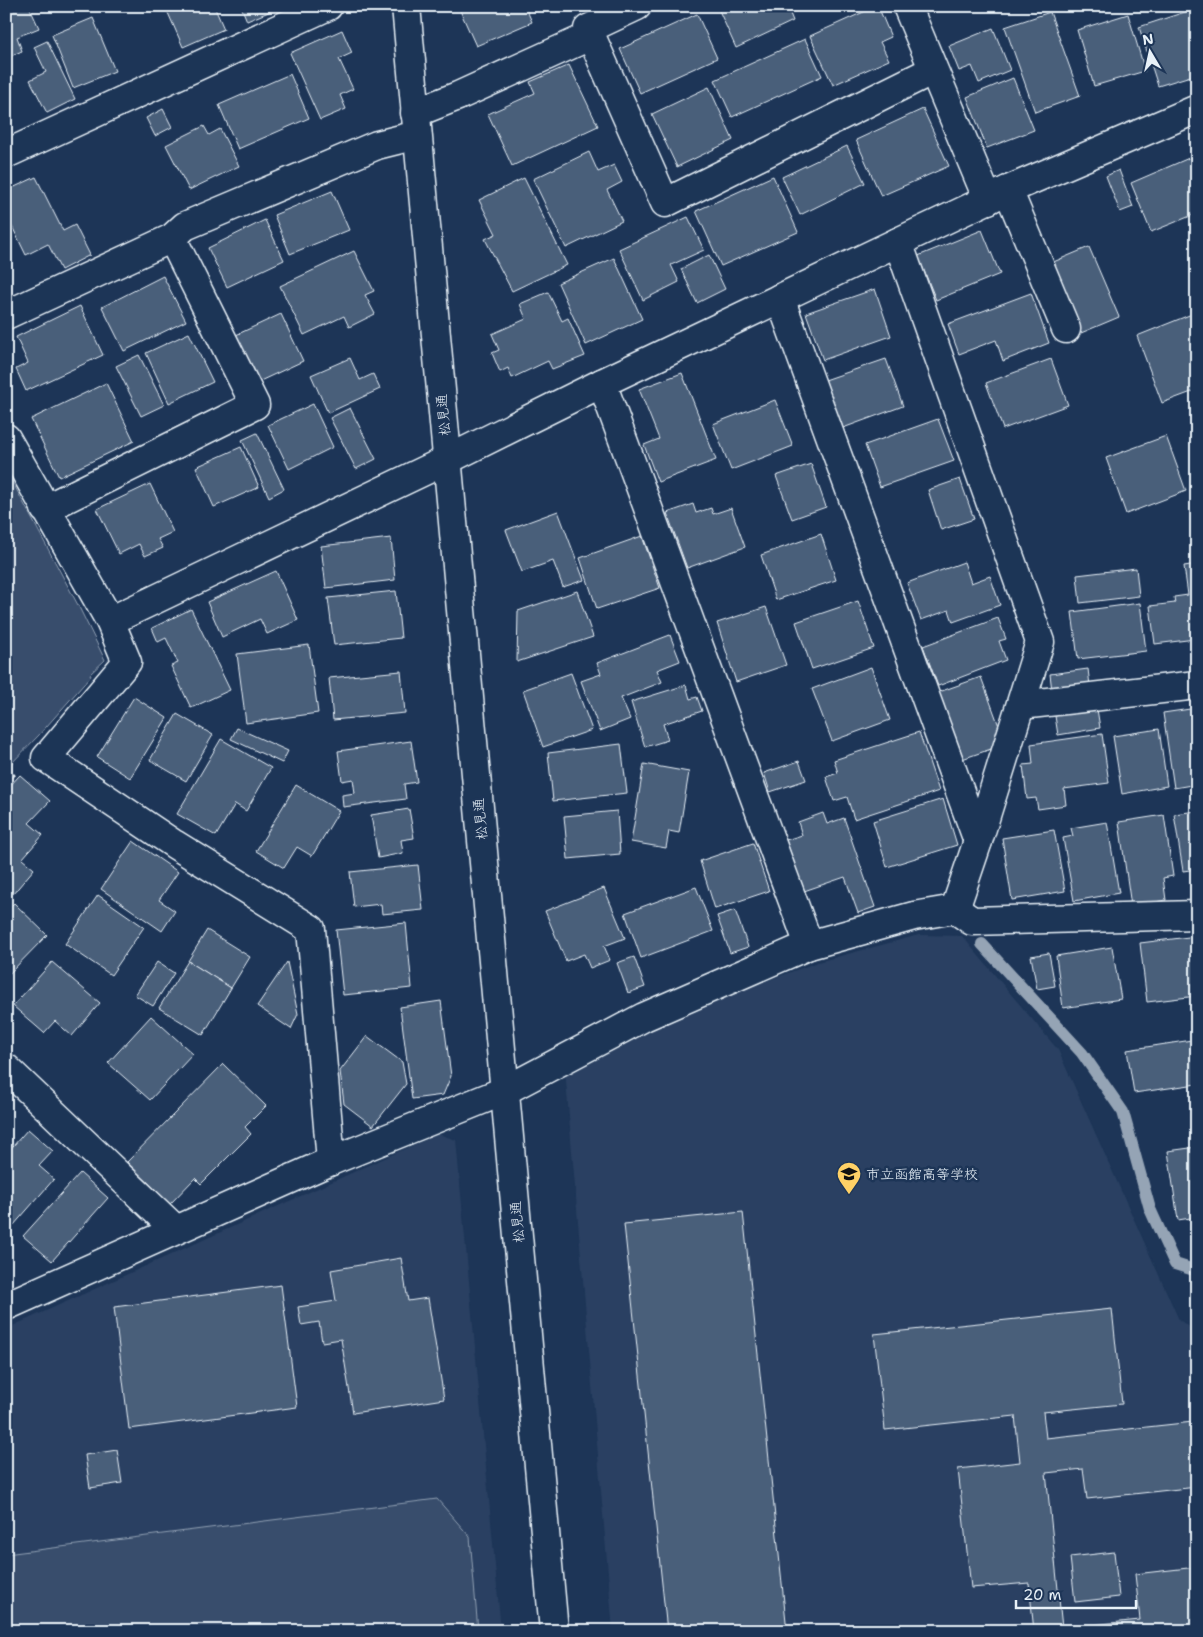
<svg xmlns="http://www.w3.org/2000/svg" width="1203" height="1637" font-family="'Shantell Sans','Klee One',sans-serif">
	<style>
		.built { fill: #2a4162 }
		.green { fill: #374d6c; stroke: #909fb2 }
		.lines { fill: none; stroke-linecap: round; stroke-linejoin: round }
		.stream { stroke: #95a4b5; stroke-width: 12 }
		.building { fill: #495e7a; stroke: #e8f1f8 }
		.minor-casing { stroke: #e8f1f8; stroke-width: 31 }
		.tertiary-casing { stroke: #e8f1f8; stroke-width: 31 }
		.path { stroke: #e8f1f8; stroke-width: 3; stroke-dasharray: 4 4; stroke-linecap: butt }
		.minor { stroke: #1d3557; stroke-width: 28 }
		.tertiary { stroke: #1d3557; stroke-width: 28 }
		.labels { text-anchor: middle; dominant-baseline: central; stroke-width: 5; stroke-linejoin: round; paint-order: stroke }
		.street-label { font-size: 14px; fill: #e8f1f8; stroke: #1d3557 }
		.poi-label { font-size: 14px; fill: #e8f1f8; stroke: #1d3557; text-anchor: start }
	</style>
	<rect width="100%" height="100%" fill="#1d3557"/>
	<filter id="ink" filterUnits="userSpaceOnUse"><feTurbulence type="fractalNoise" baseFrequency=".02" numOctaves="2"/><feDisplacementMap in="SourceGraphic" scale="10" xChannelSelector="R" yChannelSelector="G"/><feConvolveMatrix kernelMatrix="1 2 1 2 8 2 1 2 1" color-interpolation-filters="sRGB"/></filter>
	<g filter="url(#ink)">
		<g class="built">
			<polygon points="919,935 962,936 1058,1050 1179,1320 1197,1332 1197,1631 613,1631 565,1069 655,1022 818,962"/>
			<polygon points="438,1134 456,1140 501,1631 6,1631 6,1329"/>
		</g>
		<g class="green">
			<polygon points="6,470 79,607 105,660 90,674 91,676 39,735 6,769"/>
			<polygon points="437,1499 470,1537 478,1631 6,1631 6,1554"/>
		</g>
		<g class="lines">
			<polyline class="stream" points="982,944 1082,1053 1123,1112 1150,1209 1175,1264 1197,1271"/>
		</g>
		<g class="building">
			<polygon points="6,6 29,6 39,28 17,37 22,51 6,58"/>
			<polygon points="165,6 214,6 224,29 183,47"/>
			<polygon points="241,6 283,6 247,21"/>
			<polygon points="458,6 525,6 532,22 476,46"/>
			<polygon points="542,6 557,6 545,12"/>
			<polygon points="717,6 787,6 793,21 736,48"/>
			<polygon points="877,6 878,6 891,37 880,42 889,60 833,85 810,36"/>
			<polygon points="1197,8 1197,74 1158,86 1139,27"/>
			<polygon points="1050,12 1080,96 1035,112 1005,27"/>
			<polygon points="697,14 717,58 640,93 620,49"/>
			<polygon points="1128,14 1145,71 1094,86 1077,30"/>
			<polygon points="93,18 115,71 73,88 52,35"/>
			<polygon points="993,28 1010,70 979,83 972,66 959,71 949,46"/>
			<polygon points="342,30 352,53 339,59 353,89 340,95 346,109 320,120 290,53"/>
			<polygon points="805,39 822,76 732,117 715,80"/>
			<polygon points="47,41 75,99 47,113 30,80 46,72 34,47"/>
			<polygon points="569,65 598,126 512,166 488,114 535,93 530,82"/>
			<polygon points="290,74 309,118 238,149 219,105"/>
			<polygon points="1013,78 1034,130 987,148 967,97"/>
			<polygon points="709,87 733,140 677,167 652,114"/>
			<polygon points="163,109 172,127 155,136 146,118"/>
			<polygon points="923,109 949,166 881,196 856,140"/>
			<polygon points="204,126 209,135 220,129 239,166 189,190 166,145"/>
			<polygon points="847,146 865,183 800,215 782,177"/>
			<polygon points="589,152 598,172 614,165 622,182 607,190 622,221 566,248 533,179"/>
			<polygon points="1189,158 1197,177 1197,224 1193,215 1151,232 1131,183"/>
			<polygon points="1119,170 1133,207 1120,212 1106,176"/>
			<polygon points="773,176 798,232 721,266 696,211"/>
			<polygon points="36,177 63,231 75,225 90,255 61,270 48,244 26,255 6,214 6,191"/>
			<polygon points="524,178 567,265 512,291 485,239 496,234 479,200"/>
			<polygon points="332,191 349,230 290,254 274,215"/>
			<polygon points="688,217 704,250 671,265 679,282 643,300 619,249"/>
			<polygon points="265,220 284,260 227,287 208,248"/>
			<polygon points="982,230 1000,274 936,300 918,256"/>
			<polygon points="1089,247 1119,317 1081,333 1051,263"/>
			<polygon points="354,251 374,291 365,295 375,314 349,327 344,316 304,335 280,286"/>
			<polygon points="709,255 725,289 697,303 681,269"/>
			<polygon points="614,258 642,319 586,345 558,283"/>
			<polygon points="163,276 186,321 124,351 102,307"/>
			<polygon points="875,289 891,336 823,360 806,313"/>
			<polygon points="548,292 562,321 568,318 585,356 552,369 548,361 512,378 508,368 500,372 492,353 499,350 492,334 526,319 520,304"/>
			<polygon points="1031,293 1049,343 1003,361 996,340 959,354 948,324"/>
			<polygon points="80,306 103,355 26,391 16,369 28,363 16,337"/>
			<polygon points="1197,312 1197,390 1162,403 1137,336"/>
			<polygon points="281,314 303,361 258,382 236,335"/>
			<polygon points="189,333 213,382 169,403 146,353"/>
			<polygon points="139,355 164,405 141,416 116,366"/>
			<polygon points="350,358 360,380 373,374 380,389 328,413 311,375"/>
			<polygon points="886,359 903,406 843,428 825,380"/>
			<polygon points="1051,359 1068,405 1003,429 986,383"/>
			<polygon points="682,373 716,460 658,482 644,445 659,439 639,389"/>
			<polygon points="106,383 134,441 59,477 31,419"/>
			<polygon points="775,400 793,446 731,470 713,424"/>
			<polygon points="313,404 333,447 289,469 268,425"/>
			<polygon points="350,408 376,459 356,469 330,418"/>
			<polygon points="938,419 954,461 880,487 865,445"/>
			<polygon points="257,433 284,489 269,497 242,440"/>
			<polygon points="1166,436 1186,491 1126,514 1106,458"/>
			<polygon points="241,447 259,487 214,507 196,467"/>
			<polygon points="811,464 826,507 792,519 776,476"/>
			<polygon points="960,479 974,519 941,530 928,490"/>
			<polygon points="150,484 173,532 158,539 163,548 145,556 139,544 119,554 97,509"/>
			<polygon points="693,504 696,513 711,508 713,514 731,508 745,547 687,568 667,513"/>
			<polygon points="558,511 584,580 563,587 553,561 522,572 506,530"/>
			<polygon points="821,534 836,580 776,600 761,555"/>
			<polygon points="642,536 660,588 597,609 580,558"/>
			<polygon points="391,538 395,580 326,588 321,546"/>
			<polygon points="964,562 971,583 990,576 1000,605 953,622 949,610 921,620 907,583"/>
			<polygon points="1197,564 1197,647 1195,639 1155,644 1150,606 1175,603 1174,597 1188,595 1184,566"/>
			<polygon points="1136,568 1139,596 1080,603 1077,575"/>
			<polygon points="276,571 298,620 267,634 260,619 222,637 207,602"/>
			<polygon points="396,591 401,638 334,645 328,598"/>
			<polygon points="577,591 593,637 517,662 518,611"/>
			<polygon points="858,601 874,648 812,669 796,622"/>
			<polygon points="1140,603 1146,651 1078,659 1072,612"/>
			<polygon points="766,607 786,665 736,682 717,623"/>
			<polygon points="191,609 230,690 191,708 171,666 178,663 166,638 158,642 152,628"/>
			<polygon points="998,618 1006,639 999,641 1006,660 938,686 923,646"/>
			<polygon points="670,635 680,661 657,670 662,682 621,698 630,719 600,731 581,681 601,674 597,663"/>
			<polygon points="309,645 318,713 246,723 237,654"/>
			<polygon points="871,667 890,720 832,741 812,689"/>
			<polygon points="1088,669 1090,686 1052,691 1050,674"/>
			<polygon points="401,671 405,713 333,720 329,678"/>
			<polygon points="571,673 592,730 543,747 523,690"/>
			<polygon points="981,677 999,726 994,748 962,759 939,692"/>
			<polygon points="686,685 690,699 697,697 702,711 663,724 668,740 645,747 631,702"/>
			<polygon points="134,697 167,718 130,778 97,757"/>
			<polygon points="1197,708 1197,784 1174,788 1163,713"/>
			<polygon points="1097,709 1100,728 1058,735 1055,716"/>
			<polygon points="177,714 213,735 186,781 150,760"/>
			<polygon points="237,728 288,751 282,763 231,739"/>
			<polygon points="1159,729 1167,786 1122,794 1113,736"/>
			<polygon points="919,732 939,791 854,819 847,797 834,801 826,777 838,773 834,760"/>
			<polygon points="1102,734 1109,783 1064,789 1066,805 1038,809 1036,798 1027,799 1023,765 1033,764 1031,744"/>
			<polygon points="221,739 271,768 246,811 235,804 216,836 177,814"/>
			<polygon points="411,741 417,782 404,784 406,799 343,807 342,795 355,793 353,779 342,781 338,751"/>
			<polygon points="621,744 627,793 553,801 548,753"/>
			<polygon points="799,761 806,780 770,792 764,773"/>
			<polygon points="644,764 689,772 679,833 669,831 666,848 631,842"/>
			<polygon points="20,775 50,801 29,823 43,835 22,859 34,869 13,894 6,888 6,790"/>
			<polygon points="296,785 339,811 312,856 297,847 284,868 256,851"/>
			<polygon points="943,799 957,845 887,867 873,821"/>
			<polygon points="409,809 414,838 401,840 403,853 378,858 371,815"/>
			<polygon points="617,811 620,854 568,859 564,816"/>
			<polygon points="1197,811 1197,869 1183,871 1174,814"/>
			<polygon points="823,813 827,824 844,818 875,907 858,913 845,877 804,891 786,840 802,835 798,822"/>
			<polygon points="1164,815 1173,876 1163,878 1166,900 1131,906 1119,822"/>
			<polygon points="1107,822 1119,893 1074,901 1063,838 1073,836 1071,828"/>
			<polygon points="1054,830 1065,891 1012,900 1002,838"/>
			<polygon points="133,841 178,872 159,900 175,911 162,931 101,889"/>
			<polygon points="753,843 769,891 715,909 700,861"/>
			<polygon points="418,865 423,910 382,914 381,904 354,907 350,872"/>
			<polygon points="696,887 713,931 641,958 625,913"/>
			<polygon points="604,888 625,938 604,946 610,960 590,968 584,954 566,961 545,911"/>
			<polygon points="98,895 144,927 111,975 65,944"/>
			<polygon points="14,903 47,935 6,977 6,911"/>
			<polygon points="735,910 748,947 730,953 717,916"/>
			<polygon points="406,923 412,988 343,995 336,930"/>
			<polygon points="207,930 250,957 231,988 188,961"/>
			<polygon points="1197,936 1197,996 1147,1002 1140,943"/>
			<polygon points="1112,947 1121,999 1063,1008 1056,956"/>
			<polygon points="1049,953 1055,986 1037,989 1031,956"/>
			<polygon points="634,957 645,987 628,993 617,963"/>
			<polygon points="188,961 231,988 203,1035 159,1008"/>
			<polygon points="52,962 100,1003 72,1036 55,1021 44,1033 13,1006"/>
			<polygon points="157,962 174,973 153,1006 135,995"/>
			<polygon points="287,962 298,1014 291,1029 257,1006"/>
			<polygon points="441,1001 451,1076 443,1095 412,1099 400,1007"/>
			<polygon points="151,1016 193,1054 150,1100 108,1063"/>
			<polygon points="367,1036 402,1062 406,1084 373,1126 344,1104 340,1071"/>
			<polygon points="1192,1040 1197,1073 1197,1084 1134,1093 1127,1050"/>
			<polygon points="223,1064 266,1106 245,1127 251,1134 201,1184 195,1178 170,1204 127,1162"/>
			<polygon points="28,1129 53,1151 39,1166 54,1179 13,1226 6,1220 6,1154"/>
			<polygon points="1197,1147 1197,1217 1178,1220 1168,1151"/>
			<polygon points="80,1173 108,1198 52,1261 23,1236"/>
			<polygon points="743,1212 787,1631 667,1631 624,1224"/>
			<polygon points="401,1258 408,1301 428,1298 444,1399 353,1413 341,1339 322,1342 319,1322 301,1325 298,1307 336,1301 331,1270"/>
			<polygon points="281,1285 297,1407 129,1429 114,1307"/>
			<polygon points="1112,1309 1122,1404 1043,1412 1046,1438 1193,1422 1197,1456 1197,1487 1087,1499 1083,1469 1046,1473 1062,1628 1140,1620 1135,1574 1197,1567 1197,1631 1034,1631 1029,1583 971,1588 958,1469 1020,1462 1015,1416 885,1430 874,1334"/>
			<polygon points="117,1450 122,1483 90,1488 85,1455"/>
			<polygon points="1114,1552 1119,1597 1075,1602 1070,1557"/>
		</g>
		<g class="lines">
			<defs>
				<g id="minor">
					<polyline points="637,6 588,29 665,203 933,70"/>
					<polyline points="907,6 988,200"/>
					<polyline points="415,113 458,96 590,36"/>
					<polyline points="6,154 328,6"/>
					<polyline points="1008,190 1066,329"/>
					<polyline points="898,242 1040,642 978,841 955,909"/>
					<polyline points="780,298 978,841"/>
					<polyline points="6,315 172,238 185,226 377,145 417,135"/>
					<polyline points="602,383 809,945"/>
					<polyline points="6,438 110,621 127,662 46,758 174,844 311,929 331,1161"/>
					<polyline points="45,509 255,405 172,238"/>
					<polyline points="110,621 447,460 602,383 898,242 1008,190 1197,109"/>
					<polyline points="1021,705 1197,685"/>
					<polyline points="6,1068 175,1229"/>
					<polyline points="6,1306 331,1161 504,1091 644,1017 809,945 914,916 955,909 972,921 1197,915"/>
				</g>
				<polyline id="tertiary" points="406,6 554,1631"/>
			</defs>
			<use href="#minor" class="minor-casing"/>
			<use href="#tertiary" class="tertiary-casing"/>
			<polyline class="path" points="6,782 15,774"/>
			<use href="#minor" class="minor"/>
			<use href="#tertiary" class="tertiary"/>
		</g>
	</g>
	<defs>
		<symbol id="school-pin" viewBox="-11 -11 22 30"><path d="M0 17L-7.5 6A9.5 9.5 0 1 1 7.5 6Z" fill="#ffd166" stroke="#1d3557"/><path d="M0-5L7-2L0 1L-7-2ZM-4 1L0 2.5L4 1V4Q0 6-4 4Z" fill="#111"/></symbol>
	</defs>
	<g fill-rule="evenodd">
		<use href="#school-pin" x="835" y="1160" width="28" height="38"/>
	</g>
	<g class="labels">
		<g class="street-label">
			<text transform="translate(443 415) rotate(-95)">松見通</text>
			<text transform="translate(480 819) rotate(-95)">松見通</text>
			<text transform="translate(517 1222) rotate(-95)">松見通</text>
		</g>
		<g class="poi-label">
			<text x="866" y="1174">市立函館高等学校</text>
		</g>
	</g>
	<rect width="1203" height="1637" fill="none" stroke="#1d3557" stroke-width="25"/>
	<rect x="12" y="12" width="1178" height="1612" fill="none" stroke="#e8f1f8" stroke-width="2" filter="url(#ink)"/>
	<g transform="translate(1150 52) rotate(351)" stroke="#1d3557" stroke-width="4" paint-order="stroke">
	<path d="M0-4L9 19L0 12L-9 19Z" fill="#e8f1f8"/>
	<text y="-8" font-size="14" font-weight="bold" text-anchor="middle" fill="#e8f1f8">N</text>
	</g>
	<path d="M1016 1600v8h120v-8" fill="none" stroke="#e8f1f8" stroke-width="2.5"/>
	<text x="1023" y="1600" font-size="15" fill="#e8f1f8" stroke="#1d3557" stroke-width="4" paint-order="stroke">20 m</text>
</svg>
